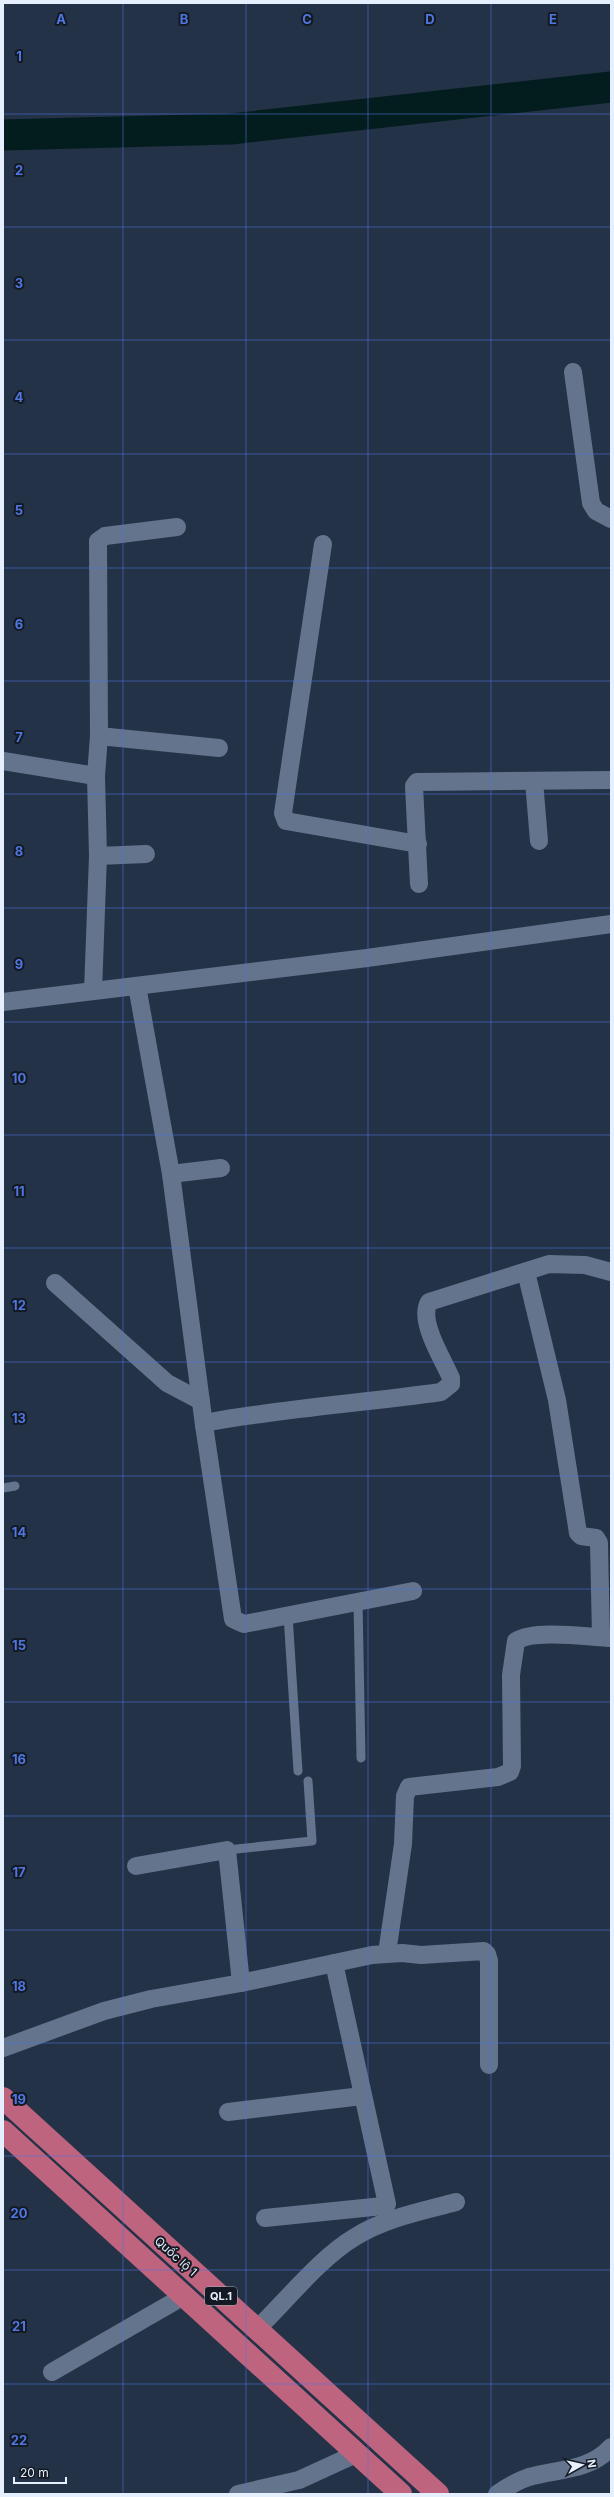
<svg xmlns="http://www.w3.org/2000/svg" width="614" height="2497" font-family="Inter,sans-serif">
	<style>
		.lines { fill: none; stroke-linecap: round; stroke-linejoin: round }
		.river { stroke: #031d1f; stroke-width: 31 }
		.lane { stroke: #63748c; stroke-width: 9 }
		.street { stroke: #63748c; stroke-width: 18 }
		.highway { stroke: #bf647f; stroke-width: 22 }
		.grid { fill: none; stroke: #4f76e1; stroke-width: 1; stroke-opacity: 0.55 }
		.labels { text-anchor: middle; dominant-baseline: central; stroke-width: 4; stroke-linejoin: round; paint-order: stroke }
		.shield { fill: #131a23; stroke: #a7afbc; stroke-width: 1 }
		.shield-label { font-size: 11px; font-weight: bold; fill: #e6effd }
		.street-label { font-size: 12px; fill: #e6effd; stroke: #131a23 }
		.grid-label { font-size: 13px; text-anchor: middle; font-weight: bold; fill: #4f76e1; stroke: #131a23; stroke-width: 4; stroke-linejoin: round; paint-order: stroke }
	</style>
	<rect width="100%" height="100%" fill="#243247"/>
	<g class="lines">
		<polyline class="river" points="3,135 231,129 611,87"/>
		<g class="lane">
			<polyline points="3,1488 15,1486"/>
			<polyline points="358,1602 361,1758"/>
			<polyline points="288,1615 298,1771"/>
			<polyline points="227,1850 312,1841 308,1781"/>
		</g>
		<g class="street">
			<polyline points="573,372 591,503 596,511 611,519"/>
			<polyline points="323,544 283,813 286,821 418,844"/>
			<polyline points="99,736 219,748"/>
			<polyline points="3,761 96,776"/>
			<polyline points="534,781 539,841"/>
			<polyline points="98,856 146,854"/>
			<polyline points="419,884 414,786 417,782 611,780"/>
			<polyline points="137,986 171,1174 204,1425 233,1619 244,1624 413,1591"/>
			<polyline points="93,991 98,856 96,776 99,736 98,541 105,536 177,527"/>
			<polyline points="3,1002 367,958 611,924"/>
			<polyline points="171,1174 221,1168"/>
			<polyline points="526,1272 557,1400 578,1533 581,1536 596,1538 599,1543 601,1637"/>
			<polyline points="55,1283 167,1383 201,1401"/>
			<path d="M204 1425 210 1422C286 1408 364 1403 441 1392L451 1384V1378C443 1359 418 1321 429 1302L549 1264 585 1265 611 1272"/>
			<polyline points="136,1866 227,1850 241,1983"/>
			<path d="M387 1953 403 1844 405 1796 409 1787 498 1777 510 1772 512 1766 511 1675 516 1641C534 1629 588 1637 611 1638"/>
			<polyline points="3,2048 104,2011 151,1999 241,1983 372,1955 402,1953 421,1955 484,1951 487,1954 489,1961 489,2065"/>
			<polyline points="228,2112 362,2096"/>
			<polyline points="265,2218 383,2206 387,2204 334,1963"/>
			<path d="M257 2329C286 2301 321 2257 355 2237 385 2218 423 2211 456 2202"/>
			<polyline points="52,2372 184,2296"/>
			<polyline points="238,2494 299,2480 358,2453"/>
			<path d="M497 2494C507 2487 517 2481 529 2477 557 2469 590 2471 611 2447"/>
		</g>
		<g class="highway">
			<polyline points="3,2098 438,2494"/>
			<polyline points="3,2131 401,2494"/>
		</g>
	</g>
	<path class="grid" d="M123 3V2494M246 3V2494M368 3V2494M491 3V2494M3 114H611M3 227H611M3 340H611M3 454H611M3 568H611M3 681H611M3 794H611M3 908H611M3 1022H611M3 1135H611M3 1248H611M3 1362H611M3 1476H611M3 1589H611M3 1702H611M3 1816H611M3 1930H611M3 2043H611M3 2156H611M3 2270H611M3 2384H611"/>
	<g class="labels">
		<rect class="shield" x="205" y="2287" width="32" height="18" rx="3"/>
		<g class="shield-label">
			<text x="221" y="2296">QL.1</text>
		</g>
		<g class="street-label">
			<text transform="translate(176 2256) rotate(42)">Quốc lộ 1</text>
		</g>
	</g>
	<g class="grid-label">
		<text x="61" y="24">A</text>
		<text x="184" y="24">B</text>
		<text x="307" y="24">C</text>
		<text x="430" y="24">D</text>
		<text x="553" y="24">E</text>
		<text x="19" y="61">1</text>
		<text x="19" y="175">2</text>
		<text x="19" y="288">3</text>
		<text x="19" y="402">4</text>
		<text x="19" y="515">5</text>
		<text x="19" y="629">6</text>
		<text x="19" y="742">7</text>
		<text x="19" y="856">8</text>
		<text x="19" y="969">9</text>
		<text x="19" y="1083">10</text>
		<text x="19" y="1196">11</text>
		<text x="19" y="1310">12</text>
		<text x="19" y="1423">13</text>
		<text x="19" y="1537">14</text>
		<text x="19" y="1650">15</text>
		<text x="19" y="1764">16</text>
		<text x="19" y="1877">17</text>
		<text x="19" y="1991">18</text>
		<text x="19" y="2104">19</text>
		<text x="19" y="2218">20</text>
		<text x="19" y="2331">21</text>
		<text x="19" y="2445">22</text>
	</g>
	<rect width="614" height="2497" fill="none" stroke="#e6effd" stroke-width="8"/>
	<g transform="translate(582 2465) rotate(82)" stroke="#131a23" stroke-width="3" paint-order="stroke">
	<path d="M0-3L7 15L0 10L-7 15Z" fill="#e6effd"/>
	<text y="-6" font-size="11" font-weight="bold" text-anchor="middle" fill="#e6effd">N</text>
	</g>
	<path d="M14 2477v6h52v-6" fill="none" stroke="#e6effd" stroke-width="2"/>
	<text x="20" y="2477" font-size="12" fill="#e6effd" stroke="#131a23" stroke-width="3" paint-order="stroke">20 m</text>
</svg>
